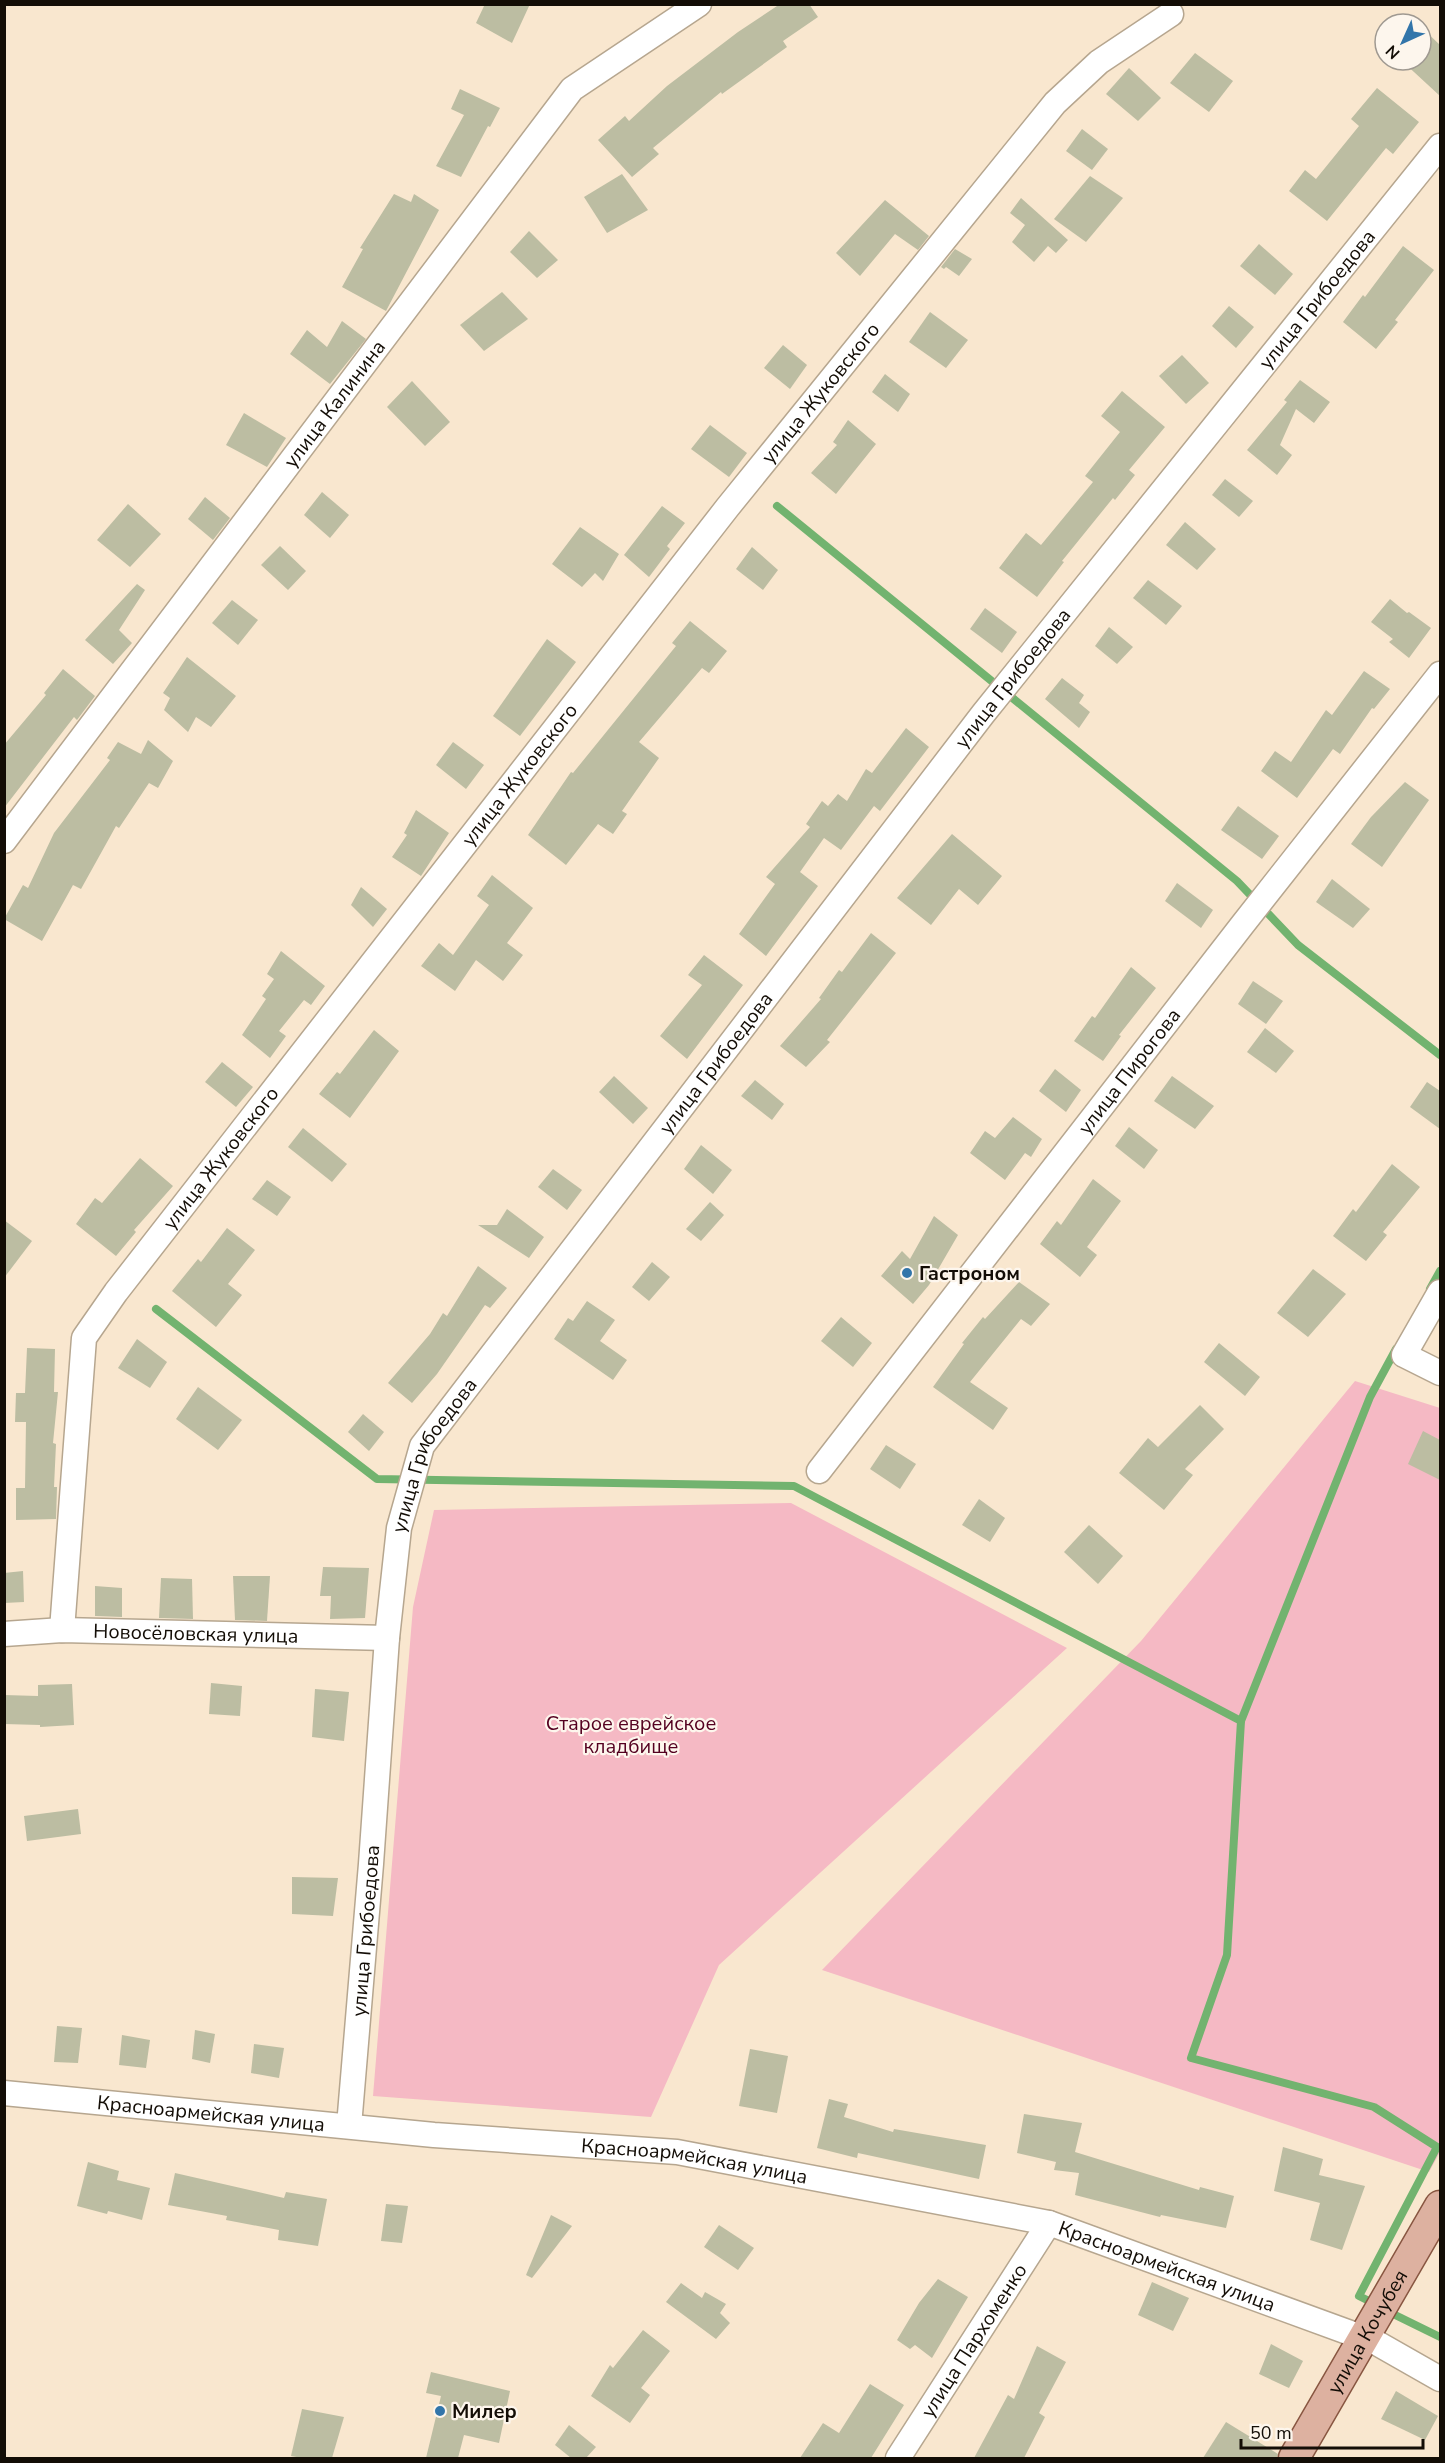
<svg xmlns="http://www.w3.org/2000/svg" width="1445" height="2463" font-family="'Nunito Sans',sans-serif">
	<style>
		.green { fill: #f5b9c4 }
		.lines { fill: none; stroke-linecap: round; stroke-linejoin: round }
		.stream { stroke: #72b36f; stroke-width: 8 }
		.building { fill: #bcbda2 }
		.minor-casing { stroke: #b6a68f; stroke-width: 27 }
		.major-casing { stroke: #885641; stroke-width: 33 }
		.minor { stroke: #fff; stroke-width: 24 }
		.major { stroke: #ddb1a0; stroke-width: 30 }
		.poi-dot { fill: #3275aa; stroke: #fdf6ed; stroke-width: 2 }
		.labels { text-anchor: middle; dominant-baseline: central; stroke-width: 4.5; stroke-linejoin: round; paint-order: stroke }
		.street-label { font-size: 20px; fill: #130d06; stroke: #fdf6ed }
		.poi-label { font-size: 20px; font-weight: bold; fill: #130d06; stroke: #fdf6ed; text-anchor: start }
		.park-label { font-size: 20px; fill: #540020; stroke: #fdf6ed }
	</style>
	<rect width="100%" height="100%" fill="#f9e7cf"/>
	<g class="green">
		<polygon points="1355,1381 1440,1408 1440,2152 1429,2172 822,1970 1141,1641"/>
		<polygon points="791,1503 1067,1648 719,1965 651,2117 373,2096 413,1607 434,1510"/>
	</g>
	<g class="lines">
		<g class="stream">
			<polyline points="777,506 1237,881 1298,945 1440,1055"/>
			<polyline points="1430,1289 1440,1271"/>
			<polyline points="156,1309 377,1479 794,1486 1241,1721 1227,1955 1191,2058 1374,2107 1437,2147 1359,2296 1377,2305"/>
			<polyline points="1241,1721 1370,1397 1396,1349"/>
			<polyline points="1387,2311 1440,2337"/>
		</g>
	</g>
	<g class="building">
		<polygon points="485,4 530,4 512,43 476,23"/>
		<polygon points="780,4 809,4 818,17 783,41 787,47 722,94 721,92 653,148 659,154 632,177 598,140 625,116 629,121 667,86 738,32"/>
		<polygon points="1421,27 1440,45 1440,96 1401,60 1421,60"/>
		<polygon points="1195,53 1233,81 1209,112 1170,83"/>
		<polygon points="1129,68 1161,98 1138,121 1106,94"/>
		<polygon points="1377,88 1419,122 1393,154 1386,148 1327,221 1289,191 1305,170 1316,179 1359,126 1351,119"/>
		<polygon points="460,89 500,108 490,127 488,126 461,177 436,166 464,115 451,109"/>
		<polygon points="1082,129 1108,149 1092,170 1066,151"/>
		<polygon points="622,174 648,210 607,233 584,197"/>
		<polygon points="1090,176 1123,198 1086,242 1054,219"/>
		<polygon points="394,194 411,202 414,194 439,210 386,311 342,287 363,249 360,248"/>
		<polygon points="1021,198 1068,240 1056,253 1048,246 1034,262 1012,242 1025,225 1010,213"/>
		<polygon points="885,200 929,236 918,250 895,234 860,276 836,253"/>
		<polygon points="529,231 558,260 537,278 510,252"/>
		<polygon points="1259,244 1293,274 1275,295 1240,266"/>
		<polygon points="1403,246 1434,270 1395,320 1398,322 1376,349 1343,322 1363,295 1365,297"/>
		<polygon points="955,249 972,259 959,276 946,267 944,269 941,267"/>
		<polygon points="502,292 528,319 484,351 460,325"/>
		<polygon points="1229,306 1254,327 1236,348 1212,326"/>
		<polygon points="930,312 968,340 946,368 909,342"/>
		<polygon points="342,321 366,339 330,384 290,354 307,330 327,347"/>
		<polygon points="783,345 807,365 790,389 764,368"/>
		<polygon points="1182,355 1209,383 1186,404 1159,376"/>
		<polygon points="885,374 910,394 898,412 872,392"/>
		<polygon points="1300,380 1330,402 1314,423 1296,409 1280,445 1292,455 1277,475 1247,450 1287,402 1284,400"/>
		<polygon points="412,381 450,422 425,446 387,407"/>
		<polygon points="1122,391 1165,427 1129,470 1135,475 1115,500 1113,498 1062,561 1064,562 1037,597 999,568 1026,533 1041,545 1093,482 1085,476 1120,432 1101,416"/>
		<polygon points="244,413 286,438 267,467 226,445"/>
		<polygon points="848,420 876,444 836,494 811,473 837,445 833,442"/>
		<polygon points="710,425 747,453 729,477 691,449"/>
		<polygon points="1225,479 1253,501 1239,517 1212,495"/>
		<polygon points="322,492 349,515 330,538 304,515"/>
		<polygon points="205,497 230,518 213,540 188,519"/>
		<polygon points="128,504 161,534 130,567 97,540"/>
		<polygon points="662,506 685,523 667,546 670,549 649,577 624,555"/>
		<polygon points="1185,522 1216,549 1197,570 1166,545"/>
		<polygon points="580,527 619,554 603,581 595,573 582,587 552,564"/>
		<polygon points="280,546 306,571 288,590 261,565"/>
		<polygon points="752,547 778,570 763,590 736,569"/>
		<polygon points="1148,580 1182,606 1166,625 1133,598"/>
		<polygon points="137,584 145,590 119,630 132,643 113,664 85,640"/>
		<polygon points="1390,599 1407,613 1409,612 1431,628 1409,658 1389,642 1393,639 1371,622"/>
		<polygon points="232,600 258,620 238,645 212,623"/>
		<polygon points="985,608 1017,632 1002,653 970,629"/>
		<polygon points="690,621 727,651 709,673 702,668 639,742 659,758 622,811 627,814 613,834 598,824 566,865 528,835 571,772 573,773 676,646 672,643"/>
		<polygon points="1109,627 1133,647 1117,664 1095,646"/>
		<polygon points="547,639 576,662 520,736 493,716"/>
		<polygon points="187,657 236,696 211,727 196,717 188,732 164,710 170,698 163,693"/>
		<polygon points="63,669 95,696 77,720 74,717 4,808 4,745 46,695 44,693"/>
		<polygon points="1364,671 1390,689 1374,709 1372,708 1340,754 1333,749 1297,798 1261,771 1275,751 1291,762 1326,710 1332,715"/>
		<polygon points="1062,678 1084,695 1079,703 1090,712 1079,728 1045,699"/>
		<polygon points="906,728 929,747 880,811 874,806 841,850 824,838 800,872 818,886 766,956 739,934 775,884 766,877 810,827 806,824 822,801 828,806 838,794 847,801 866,769 872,773"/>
		<polygon points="148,740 173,761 158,788 149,783 119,828 116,826 81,889 73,885 42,941 4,919 23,885 28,888 54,833 110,760 107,758 118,742 141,754"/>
		<polygon points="453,742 484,765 466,789 436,765"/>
		<polygon points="1405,782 1429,800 1382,867 1351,844 1371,817"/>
		<polygon points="1238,806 1279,836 1262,859 1221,830"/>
		<polygon points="416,810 449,833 421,876 392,857 407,835 404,833"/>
		<polygon points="952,834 1002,876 978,905 959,889 931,925 897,898"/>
		<polygon points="492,875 533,908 507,943 523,955 503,981 476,960 455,991 421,966 439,943 453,955 489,905 477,896"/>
		<polygon points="1332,879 1370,909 1353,928 1316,902"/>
		<polygon points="1177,883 1213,910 1201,928 1165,901"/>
		<polygon points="361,887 387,909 373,927 351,905"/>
		<polygon points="871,933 896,953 827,1040 830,1042 806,1067 780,1046 821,999 819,998 839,970 842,972"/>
		<polygon points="281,951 325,986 311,1005 304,1000 279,1031 286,1036 270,1058 242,1035 266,999 262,996 274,979 267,974"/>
		<polygon points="704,955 743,985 687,1059 660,1036 702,985 688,975"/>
		<polygon points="1131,967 1156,988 1119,1035 1121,1036 1103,1061 1074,1041 1092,1016 1095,1018"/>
		<polygon points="1253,981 1283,1001 1266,1024 1238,1004"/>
		<polygon points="1265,1028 1294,1051 1276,1073 1247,1052"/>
		<polygon points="374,1030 399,1051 350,1118 319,1094 337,1072 340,1074"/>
		<polygon points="222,1062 253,1087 236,1107 205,1082"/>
		<polygon points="1055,1069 1081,1090 1066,1112 1039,1091"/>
		<polygon points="614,1076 648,1108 633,1124 599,1092"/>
		<polygon points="1172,1076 1214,1106 1195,1129 1154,1101"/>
		<polygon points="755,1080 784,1104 772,1120 741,1096"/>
		<polygon points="1427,1082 1440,1091 1440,1129 1410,1107"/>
		<polygon points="1013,1117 1042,1139 1031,1157 1025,1153 1005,1180 970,1153 985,1131 995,1138"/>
		<polygon points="1129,1127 1158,1150 1144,1169 1115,1146"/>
		<polygon points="303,1128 347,1164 332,1182 288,1147"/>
		<polygon points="701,1145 732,1170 713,1194 684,1169"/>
		<polygon points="140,1158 173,1186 134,1230 136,1232 116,1256 76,1224 95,1198 102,1203"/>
		<polygon points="1392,1164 1420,1187 1383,1232 1387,1235 1366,1261 1333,1236 1353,1209 1356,1212"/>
		<polygon points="553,1169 582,1190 567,1210 538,1187"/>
		<polygon points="1093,1179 1121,1201 1087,1247 1097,1255 1080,1277 1040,1244 1057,1221 1061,1225"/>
		<polygon points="267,1180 291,1197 277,1216 252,1199"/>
		<polygon points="710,1202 724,1215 701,1241 686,1229"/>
		<polygon points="507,1209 544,1237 529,1258 478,1225 497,1225"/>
		<polygon points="934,1216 958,1235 929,1285 913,1304 881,1276 902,1251 910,1259"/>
		<polygon points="4,1220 32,1241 4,1278"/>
		<polygon points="227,1228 255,1250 228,1284 242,1295 216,1327 172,1291 198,1259 201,1262"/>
		<polygon points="652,1262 670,1277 649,1301 632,1287"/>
		<polygon points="478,1266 507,1288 490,1308 485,1305 437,1374 412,1403 388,1383 430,1334 443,1313 447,1316"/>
		<polygon points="1313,1269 1346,1294 1308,1337 1277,1313"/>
		<polygon points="1019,1282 1050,1304 1031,1326 1021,1319 970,1382 1008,1408 993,1430 933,1387 964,1344 962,1343 983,1317 985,1319"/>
		<polygon points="587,1301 615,1320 600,1341 627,1360 613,1380 554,1339 568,1318 573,1321"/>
		<polygon points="841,1317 872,1343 853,1367 821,1341"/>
		<polygon points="137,1339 167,1362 150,1388 118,1368"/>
		<polygon points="1219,1343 1260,1377 1245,1396 1204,1362"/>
		<polygon points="27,1348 55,1349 54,1392 58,1392 53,1443 56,1444 54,1487 57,1487 56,1519 16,1520 16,1488 25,1488 26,1422 15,1422 16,1393 25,1393"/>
		<polygon points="198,1387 242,1420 218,1450 176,1419"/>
		<polygon points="1200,1405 1224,1429 1185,1469 1193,1475 1164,1510 1119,1473 1148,1438 1158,1447"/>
		<polygon points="363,1414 384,1432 369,1451 348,1432"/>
		<polygon points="1423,1431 1440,1440 1440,1480 1408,1464"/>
		<polygon points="886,1445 916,1464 900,1489 870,1469"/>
		<polygon points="979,1499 1005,1518 990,1542 962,1525"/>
		<polygon points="1089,1525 1123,1556 1098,1584 1064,1552"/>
		<polygon points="323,1567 369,1568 365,1618 330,1619 331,1596 320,1596"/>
		<polygon points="23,1571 24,1602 4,1603 4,1573"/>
		<polygon points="233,1576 270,1576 267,1621 235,1620"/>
		<polygon points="161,1578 192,1579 193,1619 159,1618"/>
		<polygon points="95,1586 122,1588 122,1617 95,1616"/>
		<polygon points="211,1683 242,1686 240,1716 209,1714"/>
		<polygon points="72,1684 74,1725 40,1727 40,1725 4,1724 4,1695 38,1696 38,1685"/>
		<polygon points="315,1689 349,1692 344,1741 312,1737"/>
		<polygon points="78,1809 81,1834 27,1841 24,1816"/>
		<polygon points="292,1877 338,1878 333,1916 292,1914"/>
		<polygon points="57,2026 82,2028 78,2063 54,2062"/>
		<polygon points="195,2030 215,2034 210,2063 192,2059"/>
		<polygon points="122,2035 150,2040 146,2068 119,2065"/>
		<polygon points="254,2044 284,2048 279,2078 251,2073"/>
		<polygon points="750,2049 788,2056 777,2113 739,2106"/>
		<polygon points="829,2099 848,2104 844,2117 893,2132 894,2129 986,2145 979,2179 858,2153 857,2158 817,2148"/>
		<polygon points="1024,2114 1082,2123 1075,2152 1199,2190 1200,2187 1234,2196 1226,2228 1161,2215 1160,2217 1075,2195 1079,2173 1054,2170 1056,2162 1017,2153"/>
		<polygon points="1283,2147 1323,2159 1319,2175 1365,2186 1342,2250 1310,2240 1320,2203 1274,2191"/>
		<polygon points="88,2162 119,2171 117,2180 150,2188 142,2220 108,2211 107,2214 77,2206"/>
		<polygon points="175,2173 284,2198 286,2192 327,2199 318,2246 278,2240 279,2230 226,2220 227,2216 168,2205"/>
		<polygon points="386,2204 408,2206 402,2243 381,2241"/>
		<polygon points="551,2215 572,2226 532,2278 526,2275"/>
		<polygon points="719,2225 754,2248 738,2270 704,2247"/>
		<polygon points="938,2279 968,2297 932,2358 915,2345 910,2349 897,2340 919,2303"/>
		<polygon points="1152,2282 1189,2298 1173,2331 1138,2315"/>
		<polygon points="681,2283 702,2298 705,2292 726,2304 720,2313 730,2323 716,2339 666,2302"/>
		<polygon points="643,2330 670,2351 641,2388 650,2395 630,2423 591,2396 610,2365 613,2368"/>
		<polygon points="1271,2344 1303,2361 1289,2388 1259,2374"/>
		<polygon points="1037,2346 1066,2362 1039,2413 1045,2417 1024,2458 974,2458 1008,2395 1014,2399"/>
		<polygon points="431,2372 510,2391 499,2443 464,2435 458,2458 426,2458 441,2396 426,2393"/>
		<polygon points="870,2384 904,2405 871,2458 800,2458 823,2423 839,2433"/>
		<polygon points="1396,2391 1438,2416 1425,2440 1381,2419"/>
		<polygon points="302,2409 344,2417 332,2458 302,2458 291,2456"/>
		<polygon points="1226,2422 1278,2454 1277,2458 1203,2458"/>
		<polygon points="569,2425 596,2447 586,2458 571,2458 555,2445"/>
	</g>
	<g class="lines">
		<defs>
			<g id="minor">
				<path id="s1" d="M4 841 572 89 699 4"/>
				<polyline points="1440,1292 1404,1355 1440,1373"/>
				<path id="s2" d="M819 1471 1243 924 1440 674"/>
				<path id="s3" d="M62 1630 84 1338 116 1292 727 508 1055 103 1099 62 1171 14"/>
				<path id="s4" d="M4 1634 62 1630 387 1638"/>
				<path id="s5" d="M4 2093 434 2135 677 2152 1049 2223 1375 2342 1440 2379"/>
				<path id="s6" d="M349 2126 371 1864 387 1638 399 1528 422 1446 983 714 1440 146"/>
				<path id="s7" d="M898 2458 1049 2223"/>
			</g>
			<g id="major">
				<path id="s8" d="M1294 2458 1440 2206"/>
			</g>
		</defs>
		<use href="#minor" class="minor-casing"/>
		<use href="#major" class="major-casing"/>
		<use href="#minor" class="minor"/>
		<use href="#major" class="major"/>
	</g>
	<g class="poi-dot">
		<circle cx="907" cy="1273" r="6"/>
		<circle cx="440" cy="2411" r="6"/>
	</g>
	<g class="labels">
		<g class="street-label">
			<text stroke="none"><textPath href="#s6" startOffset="2140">улица Грибоедова</textPath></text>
			<text stroke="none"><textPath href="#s3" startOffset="1491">улица Жуковского</textPath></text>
			<text stroke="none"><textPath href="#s1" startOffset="548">улица Калинина</textPath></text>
			<text stroke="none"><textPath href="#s6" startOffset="1654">улица Грибоедова</textPath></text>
			<text stroke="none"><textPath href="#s3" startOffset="1005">улица Жуковского</textPath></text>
			<text stroke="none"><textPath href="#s6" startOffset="1168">улица Грибоедова</textPath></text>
			<text stroke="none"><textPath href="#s2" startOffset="506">улица Пирогова</textPath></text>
			<text stroke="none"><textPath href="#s3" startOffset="519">улица Жуковского</textPath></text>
			<text stroke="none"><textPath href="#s6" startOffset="682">улица Грибоедова</textPath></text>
			<text stroke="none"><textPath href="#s4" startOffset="192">Новосёловская улица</textPath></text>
			<text stroke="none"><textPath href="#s6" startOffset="196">улица Грибоедова</textPath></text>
			<text stroke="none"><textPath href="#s5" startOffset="208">Красноармейская улица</textPath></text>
			<text stroke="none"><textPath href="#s5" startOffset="694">Красноармейская улица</textPath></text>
			<text stroke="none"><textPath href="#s5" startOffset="1180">Красноармейская улица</textPath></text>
			<text stroke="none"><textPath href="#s8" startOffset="146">улица Кочубея</textPath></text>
			<text stroke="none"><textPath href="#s7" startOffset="140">улица Пархоменко</textPath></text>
		</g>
		<g class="poi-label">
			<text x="919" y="1273">Гастроном</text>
			<text x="452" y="2411">Милер</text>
		</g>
		<g class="park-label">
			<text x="631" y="1723">Старое еврейское<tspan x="631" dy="23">кладбище</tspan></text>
		</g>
	</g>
	<rect width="1445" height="2463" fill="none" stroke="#130d06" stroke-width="12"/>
	<g transform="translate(1403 42) rotate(225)"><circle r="28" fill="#fdf6ed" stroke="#9f9991" stroke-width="1.5"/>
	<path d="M0-4.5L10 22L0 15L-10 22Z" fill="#3275aa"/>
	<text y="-9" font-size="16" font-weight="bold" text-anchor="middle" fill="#130d06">N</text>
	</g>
	<path d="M1241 2439v9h182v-9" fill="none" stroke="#130d06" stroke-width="3"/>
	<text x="1250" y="2439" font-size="18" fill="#130d06" stroke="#fdf6ed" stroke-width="4.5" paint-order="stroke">50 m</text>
</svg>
